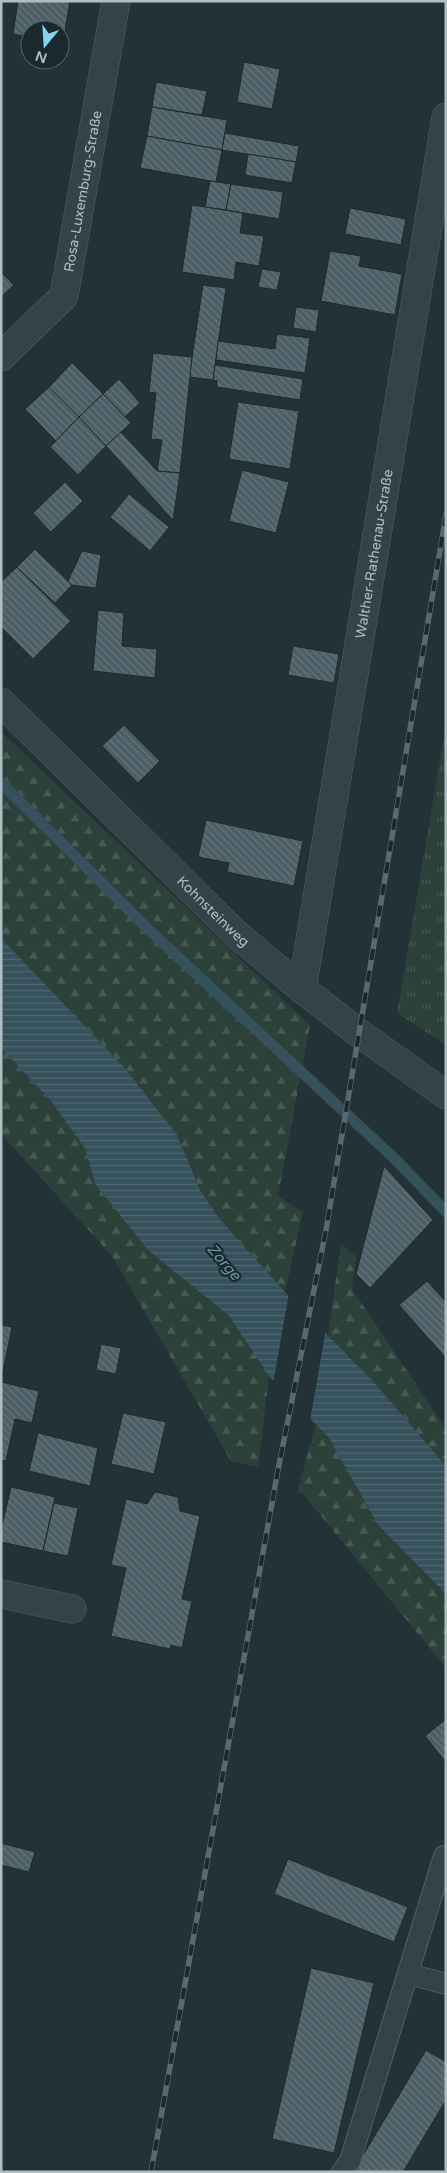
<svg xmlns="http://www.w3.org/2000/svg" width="447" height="2173" font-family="'Varela Round',sans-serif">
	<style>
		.grass { fill: url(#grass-tufts) }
		.forest { fill: url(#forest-firs) }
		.water { fill: url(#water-rules) }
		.pier { fill: #223237 }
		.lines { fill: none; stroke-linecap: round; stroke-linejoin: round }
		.stream { stroke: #35515c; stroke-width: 11 }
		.building { fill: url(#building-back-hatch); stroke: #1d2a2e }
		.service-casing { stroke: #536166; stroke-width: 22 }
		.minor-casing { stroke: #536166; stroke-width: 29 }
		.service { stroke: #354348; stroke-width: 20 }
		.minor { stroke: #354348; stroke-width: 28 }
		.rail-casing { stroke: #58696f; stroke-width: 5.5 }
		.rail { stroke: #1b282c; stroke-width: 4; stroke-dasharray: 11; stroke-linecap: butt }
		.labels { text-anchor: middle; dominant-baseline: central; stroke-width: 4.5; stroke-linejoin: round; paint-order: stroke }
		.street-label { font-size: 14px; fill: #b0bec4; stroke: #1b282c }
		.water-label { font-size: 15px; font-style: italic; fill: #6b94a2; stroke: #1b282c }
	</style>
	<defs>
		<pattern id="grass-tufts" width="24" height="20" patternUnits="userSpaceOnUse" patternTransform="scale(1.25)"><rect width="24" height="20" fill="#2b4139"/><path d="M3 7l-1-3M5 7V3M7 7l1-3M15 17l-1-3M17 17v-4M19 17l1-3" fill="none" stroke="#475b54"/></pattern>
		<pattern id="forest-firs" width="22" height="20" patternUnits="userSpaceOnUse" patternTransform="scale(1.25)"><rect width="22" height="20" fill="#2b4139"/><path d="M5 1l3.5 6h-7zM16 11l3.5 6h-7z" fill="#475b54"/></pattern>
		<pattern id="water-rules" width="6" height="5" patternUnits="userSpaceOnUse" patternTransform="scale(1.25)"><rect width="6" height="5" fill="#35515c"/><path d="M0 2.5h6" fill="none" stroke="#506872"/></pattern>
		<pattern id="building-back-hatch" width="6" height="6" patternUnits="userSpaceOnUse" patternTransform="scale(1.25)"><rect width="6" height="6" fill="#4d5f66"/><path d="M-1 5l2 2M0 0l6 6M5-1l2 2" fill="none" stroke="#64747a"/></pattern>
	</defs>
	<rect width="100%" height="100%" fill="#223237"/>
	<polygon class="grass" points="446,725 446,1045 397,1013"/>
	<g class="forest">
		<polygon points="1,732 310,1025 278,1196 303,1212 285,1292 219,1218 200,1190 177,1135 125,1068 1,938"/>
		<polygon points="1,1048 51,1101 86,1150 95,1184 148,1250 229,1316 269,1376 258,1467 231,1461 112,1256 1,1134"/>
		<polygon points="341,1243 356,1257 352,1289 446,1429 446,1466 371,1379 328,1335"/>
		<polygon points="316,1423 329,1438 378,1525 446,1594 446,1668 303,1494 297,1493"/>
	</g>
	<polygon class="water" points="1,938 125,1068 177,1135 200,1190 219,1218 285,1292 371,1379 446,1466 446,1594 378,1525 329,1438 269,1376 229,1316 148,1250 95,1184 86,1150 51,1101 1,1048"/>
	<polygon class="pier" points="289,1293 326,1329 310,1421 273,1384"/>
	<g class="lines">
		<polyline class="stream" points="1,783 148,929 395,1159 446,1212"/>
	</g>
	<g class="building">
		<polygon points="18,1 70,1 63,43 60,42 60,30 30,30 30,37 13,34"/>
		<polygon points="244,62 280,69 272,109 237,102"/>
		<polygon points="156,82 207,91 202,115 152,107"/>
		<polygon points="152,107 227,120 222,150 147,136"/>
		<polygon points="225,133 299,146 296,162 222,150"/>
		<polygon points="147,136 222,150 216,182 140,168"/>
		<polygon points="248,154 296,162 292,183 245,175"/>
		<polygon points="210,181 231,184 226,210 205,207"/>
		<polygon points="231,184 283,192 279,219 226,210"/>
		<polygon points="192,205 243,213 240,233 264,236 259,266 236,262 234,280 182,272"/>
		<polygon points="350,208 406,219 401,245 345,234"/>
		<polygon points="330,251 361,256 359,266 402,274 395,315 321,301"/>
		<polygon points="262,269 281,272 277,290 258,287"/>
		<polygon points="1,272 14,285 1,297"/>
		<polygon points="203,285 226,288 213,380 189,377"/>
		<polygon points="296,307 319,310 316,332 293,328"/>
		<polygon points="277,334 310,338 305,373 216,360 218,341 275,349"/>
		<polygon points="153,353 192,357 180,473 157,471 162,440 151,439 156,393 149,392"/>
		<polygon points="72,363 103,394 79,417 49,387"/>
		<polygon points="215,365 303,379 300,400 217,387 217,381 213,380"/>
		<polygon points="119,379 140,403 125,417 103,394"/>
		<polygon points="49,387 79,417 56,441 25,409"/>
		<polygon points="103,394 131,423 106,446 79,417"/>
		<polygon points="238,402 299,411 290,469 229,459"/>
		<polygon points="79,417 106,446 78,475 50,447"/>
		<polygon points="121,432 157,471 180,473 173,520 106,446"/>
		<polygon points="242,470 289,482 276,533 229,521"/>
		<polygon points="65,482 83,501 51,532 33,513"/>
		<polygon points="129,494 169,527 150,551 110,517"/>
		<polygon points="35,549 72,585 55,603 17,567"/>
		<polygon points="82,551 101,555 96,588 72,585 68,581"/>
		<polygon points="17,567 71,621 33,659 1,627 1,582"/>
		<polygon points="98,610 124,613 122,646 157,649 155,678 93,671"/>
		<polygon points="293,646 339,654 334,683 288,675"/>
		<polygon points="124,725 160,761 138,783 102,746"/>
		<polygon points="206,820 303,841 294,886 227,872 229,863 198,857"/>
		<polygon points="384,1166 433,1220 370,1288 356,1274"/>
		<polygon points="427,1281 446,1302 446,1358 399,1305"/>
		<polygon points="1,1325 12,1327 2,1376 1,1376"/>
		<polygon points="101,1344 121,1348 116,1374 96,1370"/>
		<polygon points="1,1382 39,1391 32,1423 15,1419 6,1461 1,1460"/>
		<polygon points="123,1413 166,1422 154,1474 111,1464"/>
		<polygon points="38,1433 98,1448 90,1486 29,1471"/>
		<polygon points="11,1487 55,1497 43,1551 1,1542 1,1530"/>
		<polygon points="155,1492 178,1497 180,1511 200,1516 182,1599 192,1601 182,1648 171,1645 170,1649 111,1636 126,1568 111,1565 126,1499 147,1504"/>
		<polygon points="54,1503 78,1508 68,1556 43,1551"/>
		<polygon points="446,1719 446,1762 425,1736"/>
		<polygon points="1,1843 35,1852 29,1872 1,1865"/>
		<polygon points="288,1859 408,1907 394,1942 274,1894"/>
		<polygon points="311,1968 374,1983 334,2153 272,2139"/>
		<polygon points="426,2050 446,2062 446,2100 403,2172 353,2172"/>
	</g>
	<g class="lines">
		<defs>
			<g id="service">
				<polyline points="409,1974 446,1984"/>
				<polyline points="342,2172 350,2161 444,1856"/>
			</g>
			<g id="minor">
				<path id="s1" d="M1 357 64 296 116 1"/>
				<path id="s2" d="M1 702 236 934 302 989 359 1033 446 1095"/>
				<path id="s3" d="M302 989 446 117"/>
				<polyline points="1,1594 72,1609"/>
			</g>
		</defs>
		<use href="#service" class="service-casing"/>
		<use href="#minor" class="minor-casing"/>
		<use href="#service" class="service"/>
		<use href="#minor" class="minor"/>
		<defs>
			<polyline id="rail" points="151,2172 278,1470 326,1230 446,515"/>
		</defs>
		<use href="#rail" class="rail-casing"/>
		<use href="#rail" class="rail"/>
	</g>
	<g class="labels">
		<g class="street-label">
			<text stroke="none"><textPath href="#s1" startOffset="194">Rosa-Luxemburg-Straße</textPath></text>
			<text stroke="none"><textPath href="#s3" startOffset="441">Walther-Rathenau-Straße</textPath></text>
			<text stroke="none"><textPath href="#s2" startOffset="298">Kohnsteinweg</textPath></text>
		</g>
		<g class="water-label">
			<text transform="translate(224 1262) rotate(49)">Zorge</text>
		</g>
	</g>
	<rect width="447" height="2173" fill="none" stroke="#b0bec4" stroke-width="5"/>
	<g transform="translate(45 45) rotate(198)"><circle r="24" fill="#1b282c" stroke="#576469"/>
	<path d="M0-4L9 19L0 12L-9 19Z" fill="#88d3f2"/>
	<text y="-8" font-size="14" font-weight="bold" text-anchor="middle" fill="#b0bec4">N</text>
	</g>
</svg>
